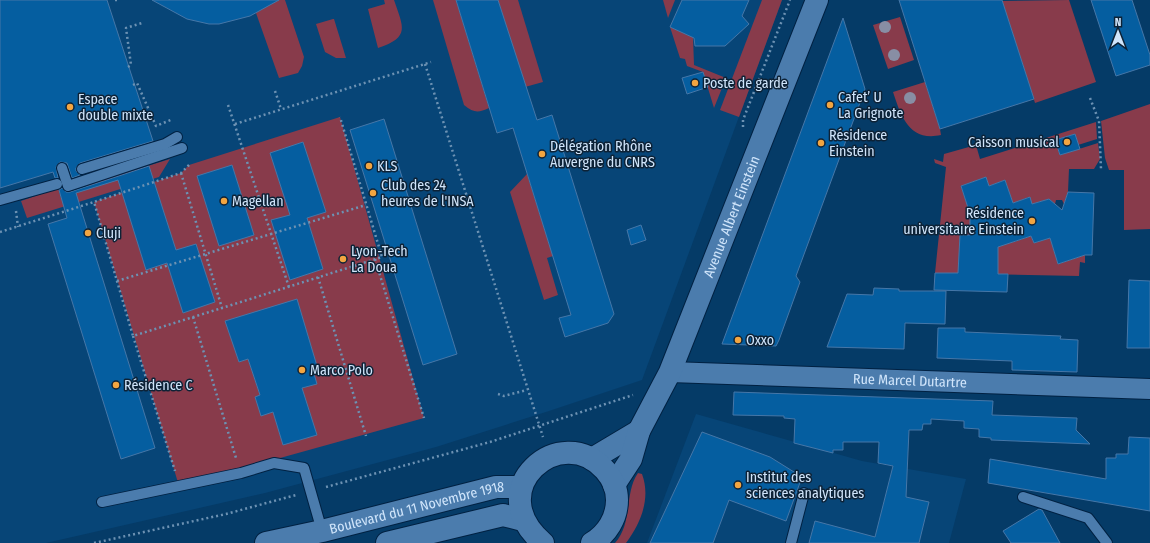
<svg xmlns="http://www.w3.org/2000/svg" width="1150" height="543" font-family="'Fira Sans Condensed',sans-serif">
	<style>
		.built { fill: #074577 }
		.green { fill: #883b4b }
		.building { fill: #055ea0; stroke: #4677a8 }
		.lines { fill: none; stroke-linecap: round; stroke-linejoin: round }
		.service-casing { stroke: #002142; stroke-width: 12 }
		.minor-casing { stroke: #002142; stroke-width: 22 }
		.tertiary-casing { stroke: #002142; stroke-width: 24 }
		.path { stroke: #6d92b3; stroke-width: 2.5; stroke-dasharray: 2 3; stroke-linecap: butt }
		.service { stroke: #4b7cad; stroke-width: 10 }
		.minor { stroke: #4b7cad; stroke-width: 20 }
		.tertiary { stroke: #4b7cad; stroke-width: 22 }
		.tree { fill: #888ea4 }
		.poi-dot { fill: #f2a541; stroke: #0d2236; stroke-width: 1.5 }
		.labels { text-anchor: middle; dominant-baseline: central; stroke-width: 3; stroke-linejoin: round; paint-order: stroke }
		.poi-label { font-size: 14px; fill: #d0e5fb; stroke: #0d2236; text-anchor: start }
		.street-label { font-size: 14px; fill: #d0e5fb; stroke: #0d2236 }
	</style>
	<rect width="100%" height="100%" fill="#053b67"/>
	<g class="built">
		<polygon points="0,0 782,0 642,380 549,411 436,447 265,493 46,543 0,543"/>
		<polygon points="696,414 862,461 966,479 949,543 647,543"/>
	</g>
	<g class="green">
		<polygon points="271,0 285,0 304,57 302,66 298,73 279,78 256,13"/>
		<path d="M384 0H394C403 27 411 37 378 48L368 9 385 4Z"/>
		<path d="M433 0H456L489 108C478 113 474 113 464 105Z"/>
		<polygon points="498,0 518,0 543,82 525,87"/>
		<polygon points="663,0 675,0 668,18"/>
		<polygon points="762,0 782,0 739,117 720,110"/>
		<polygon points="1069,0 1096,82 1035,103 1002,1"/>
		<polygon points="900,17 914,60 888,69 873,25"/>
		<polygon points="333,19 334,19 346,58 336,58 325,52 316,24"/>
		<polygon points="670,27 693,37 694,65 726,78 714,108 703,72 687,66 685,59 680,58"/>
		<path d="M925 82 940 129 941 135C909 142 901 116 893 92Z"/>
		<polygon points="1150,104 1150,229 1124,230 1124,170 1109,170 1105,158 1101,121"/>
		<polygon points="340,117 424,418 179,486 94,202 181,173 189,165"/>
		<polygon points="1096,122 1097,139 1078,145 1075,134 1055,140 1060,155 1098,143 1100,159 1094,169 1069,169 1068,192 1064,204 1062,200 1056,200 1055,204 1049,199 1032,204 1029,197 1013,203 1005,180 989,186 986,177 961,186 968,207 970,207 970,235 960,235 959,260 998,262 998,242 1008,239 1014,242 1031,236 1034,243 1050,238 1058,264 1085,255 1085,263 1080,262 1079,276 935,273 946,167 935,163 934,159 943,162 944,154 976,145 980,159"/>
		<polygon points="170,159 159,177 27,218 21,201 58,188 61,198 88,189 87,185"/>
		<polygon points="527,174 553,256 547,258 558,295 544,300 510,192"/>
		<path d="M638 473 642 474C651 498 641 523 626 543H615C633 523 624 493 638 473Z"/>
	</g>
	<g class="building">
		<polygon points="0,0 107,0 153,141 80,163 76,168 76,171 80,175 72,178 67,163 60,162 56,167 58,178 55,178 53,172 0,188"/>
		<polygon points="152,0 279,0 250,16 219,24 209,24 187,19"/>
		<polygon points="456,0 498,0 537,120 552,115 614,314 608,323 565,337 559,318 571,315 513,128 497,133"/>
		<polygon points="682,0 749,0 742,16 749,24 725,46 695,46 694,38 670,27"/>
		<polygon points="899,0 1002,0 1034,99 940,129"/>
		<polygon points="1091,0 1132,0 1150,55 1150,65 1116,76"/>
		<polygon points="843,18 865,89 796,276 800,282 779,340 776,346 722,344"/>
		<polygon points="703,72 708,87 687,94 682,78"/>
		<polygon points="384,119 457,354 423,365 350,130"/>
		<polygon points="1075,134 1080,149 1060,155 1055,140"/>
		<polygon points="303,142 326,212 307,218 323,269 290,280 271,220 290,215 270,153"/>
		<polygon points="232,165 254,235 219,246 197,176"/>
		<polygon points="149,166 176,250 196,244 215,302 183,313 167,263 146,270 118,180 76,193 155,448 121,459 48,224 67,218 59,190 62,188 66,192 70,192"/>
		<polygon points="986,177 989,186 1005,180 1013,203 1030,197 1032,204 1049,199 1062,210 1068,192 1094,193 1092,255 1085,255 1058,264 1050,238 1034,243 1031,236 998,247 998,274 1008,274 1007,292 934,290 935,273 958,273 960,235 970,235 970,214 961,186"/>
		<polygon points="641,225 646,240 631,245 627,230"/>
		<polygon points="1129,280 1150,281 1150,348 1127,348"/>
		<polygon points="874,288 899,289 899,291 946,291 945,324 905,323 904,349 827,347 847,294 873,295"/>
		<polygon points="297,299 317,366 312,367 317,384 302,388 317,435 283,445 273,412 261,416 255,397 260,395 248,359 239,362 225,321"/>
		<polygon points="938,328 965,328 965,332 1061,336 1060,339 1078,340 1077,372 1012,370 1012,361 937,358"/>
		<polygon points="734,392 993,401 992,415 1077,418 1076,430 1090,444 991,440 991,438 979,437 979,429 964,428 964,421 931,419 931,424 923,424 922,430 909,430 906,497 929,502 919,543 809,543 815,521 875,537 893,466 878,463 879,442 843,442 843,450 833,450 833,453 794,443 795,419 784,418 784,416 733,415"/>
		<polygon points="702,432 770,457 802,477 786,521 729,500 713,543 650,543"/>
		<polygon points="1129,437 1150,438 1150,511 988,483 990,459 1106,479 1106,458 1116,458 1116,454 1128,454"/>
		<polygon points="1039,509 1042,510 1060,543 1011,543 1003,531"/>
	</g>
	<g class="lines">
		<defs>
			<g id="service">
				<polyline points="62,168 68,186 182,148"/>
				<polyline points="82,169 165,144 177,137"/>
				<polyline points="0,200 57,184"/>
				<polyline points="1023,497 1088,518 1107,543"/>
				<polyline points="102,502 241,473 274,463 304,468 322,531"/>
				<polyline points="791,543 804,493"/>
			</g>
			<g id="minor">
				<path id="s1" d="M670 372 1150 389"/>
			</g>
			<g id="tertiary">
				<polyline points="592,459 639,431"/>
				<path id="s2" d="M614 485 631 459 639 431 670 372 817 0"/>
				<path id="s3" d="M266 543 322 531 496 487H521"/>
				<polyline points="387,543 503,515 523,520"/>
				<path d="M543 543C480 489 561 420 605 470 612 478 617 489 617 500 617 518 607 534 592 543"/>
			</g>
		</defs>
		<use href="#service" class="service-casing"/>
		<use href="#minor" class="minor-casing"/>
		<use href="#tertiary" class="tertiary-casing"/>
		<g class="path">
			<polyline points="115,0 120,0"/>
			<polyline points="425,64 543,437"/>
			<polyline points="128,67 131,65 126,28 142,23"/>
			<polyline points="133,85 137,83 156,126 173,119"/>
			<polyline points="275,91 281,109"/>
			<polyline points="1090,98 1099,121 1101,169"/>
			<polyline points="228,105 289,287"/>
			<polyline points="235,124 431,62"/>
			<polyline points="743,127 743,120 790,0"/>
			<polyline points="189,165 181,173 94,202 133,336 222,308"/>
			<polyline points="181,173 222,308 382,257 340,117"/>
			<polyline points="16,211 18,227"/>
			<polyline points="0,232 94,202"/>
			<polyline points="375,259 424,418"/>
			<polyline points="318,277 366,436"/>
			<polyline points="117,281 366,205"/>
			<polyline points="193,317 236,458"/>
			<polyline points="133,336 175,471"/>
			<polyline points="498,394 504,396 527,390"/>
			<polyline points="326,487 490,442 633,395"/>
			<polyline points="94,543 226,514 296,495"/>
		</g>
		<use href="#service" class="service"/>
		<use href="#minor" class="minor"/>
		<use href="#tertiary" class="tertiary"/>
	</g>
	<g class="tree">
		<circle cx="885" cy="27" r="6"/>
		<circle cx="894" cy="55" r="6"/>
		<circle cx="910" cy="98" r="6"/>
	</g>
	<g class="poi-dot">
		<circle cx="695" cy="83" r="4"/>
		<circle cx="830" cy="105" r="4"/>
		<circle cx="70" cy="107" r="4"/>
		<circle cx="1067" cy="142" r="4"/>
		<circle cx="821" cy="143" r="4"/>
		<circle cx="542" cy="154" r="4"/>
		<circle cx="369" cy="166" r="4"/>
		<circle cx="373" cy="193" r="4"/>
		<circle cx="224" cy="201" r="4"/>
		<circle cx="1032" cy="221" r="4"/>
		<circle cx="88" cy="233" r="4"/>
		<circle cx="343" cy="259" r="4"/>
		<circle cx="738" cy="340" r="4"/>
		<circle cx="302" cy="370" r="4"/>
		<circle cx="116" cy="385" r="4"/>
		<circle cx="738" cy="485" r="4"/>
	</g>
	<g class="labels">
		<g class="poi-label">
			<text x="703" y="83">Poste de garde</text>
			<text x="838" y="97">Cafet’ U<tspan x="838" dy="16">La Grignote</tspan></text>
			<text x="78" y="99">Espace<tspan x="78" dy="16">double mixte</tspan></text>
			<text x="829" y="135">Résidence<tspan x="829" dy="16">Einstein</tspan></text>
			<text x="1059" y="142" text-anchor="end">Caisson musical</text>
			<text x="550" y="146">Délégation Rhône<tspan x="550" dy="16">Auvergne du CNRS</tspan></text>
			<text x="377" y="166">KLS</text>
			<text x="381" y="185">Club des 24<tspan x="381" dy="16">heures de l'INSA</tspan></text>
			<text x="232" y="201">Magellan</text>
			<text x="1024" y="213" text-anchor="end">Résidence<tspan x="1024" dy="16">universitaire Einstein</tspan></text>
			<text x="96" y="233">Cluji</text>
			<text x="351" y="251">Lyon-Tech<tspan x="351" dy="16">La Doua</tspan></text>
			<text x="746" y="340">Oxxo</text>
			<text x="310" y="370">Marco Polo</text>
			<text x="124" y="385">Résidence C</text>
			<text x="746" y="477">Institut des<tspan x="746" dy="16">sciences analytiques</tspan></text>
		</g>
		<g class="street-label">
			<text stroke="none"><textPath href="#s2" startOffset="294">Avenue Albert Einstein</textPath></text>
			<text stroke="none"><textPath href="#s1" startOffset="240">Rue Marcel Dutartre</textPath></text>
			<text stroke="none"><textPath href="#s3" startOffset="155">Boulevard du 11 Novembre 1918</textPath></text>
		</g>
	</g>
	<g transform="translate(1118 32)" stroke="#0d2236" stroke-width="3" paint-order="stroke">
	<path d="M0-3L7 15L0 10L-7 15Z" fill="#d0e5fb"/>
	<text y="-6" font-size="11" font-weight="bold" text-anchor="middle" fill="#d0e5fb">N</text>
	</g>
</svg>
